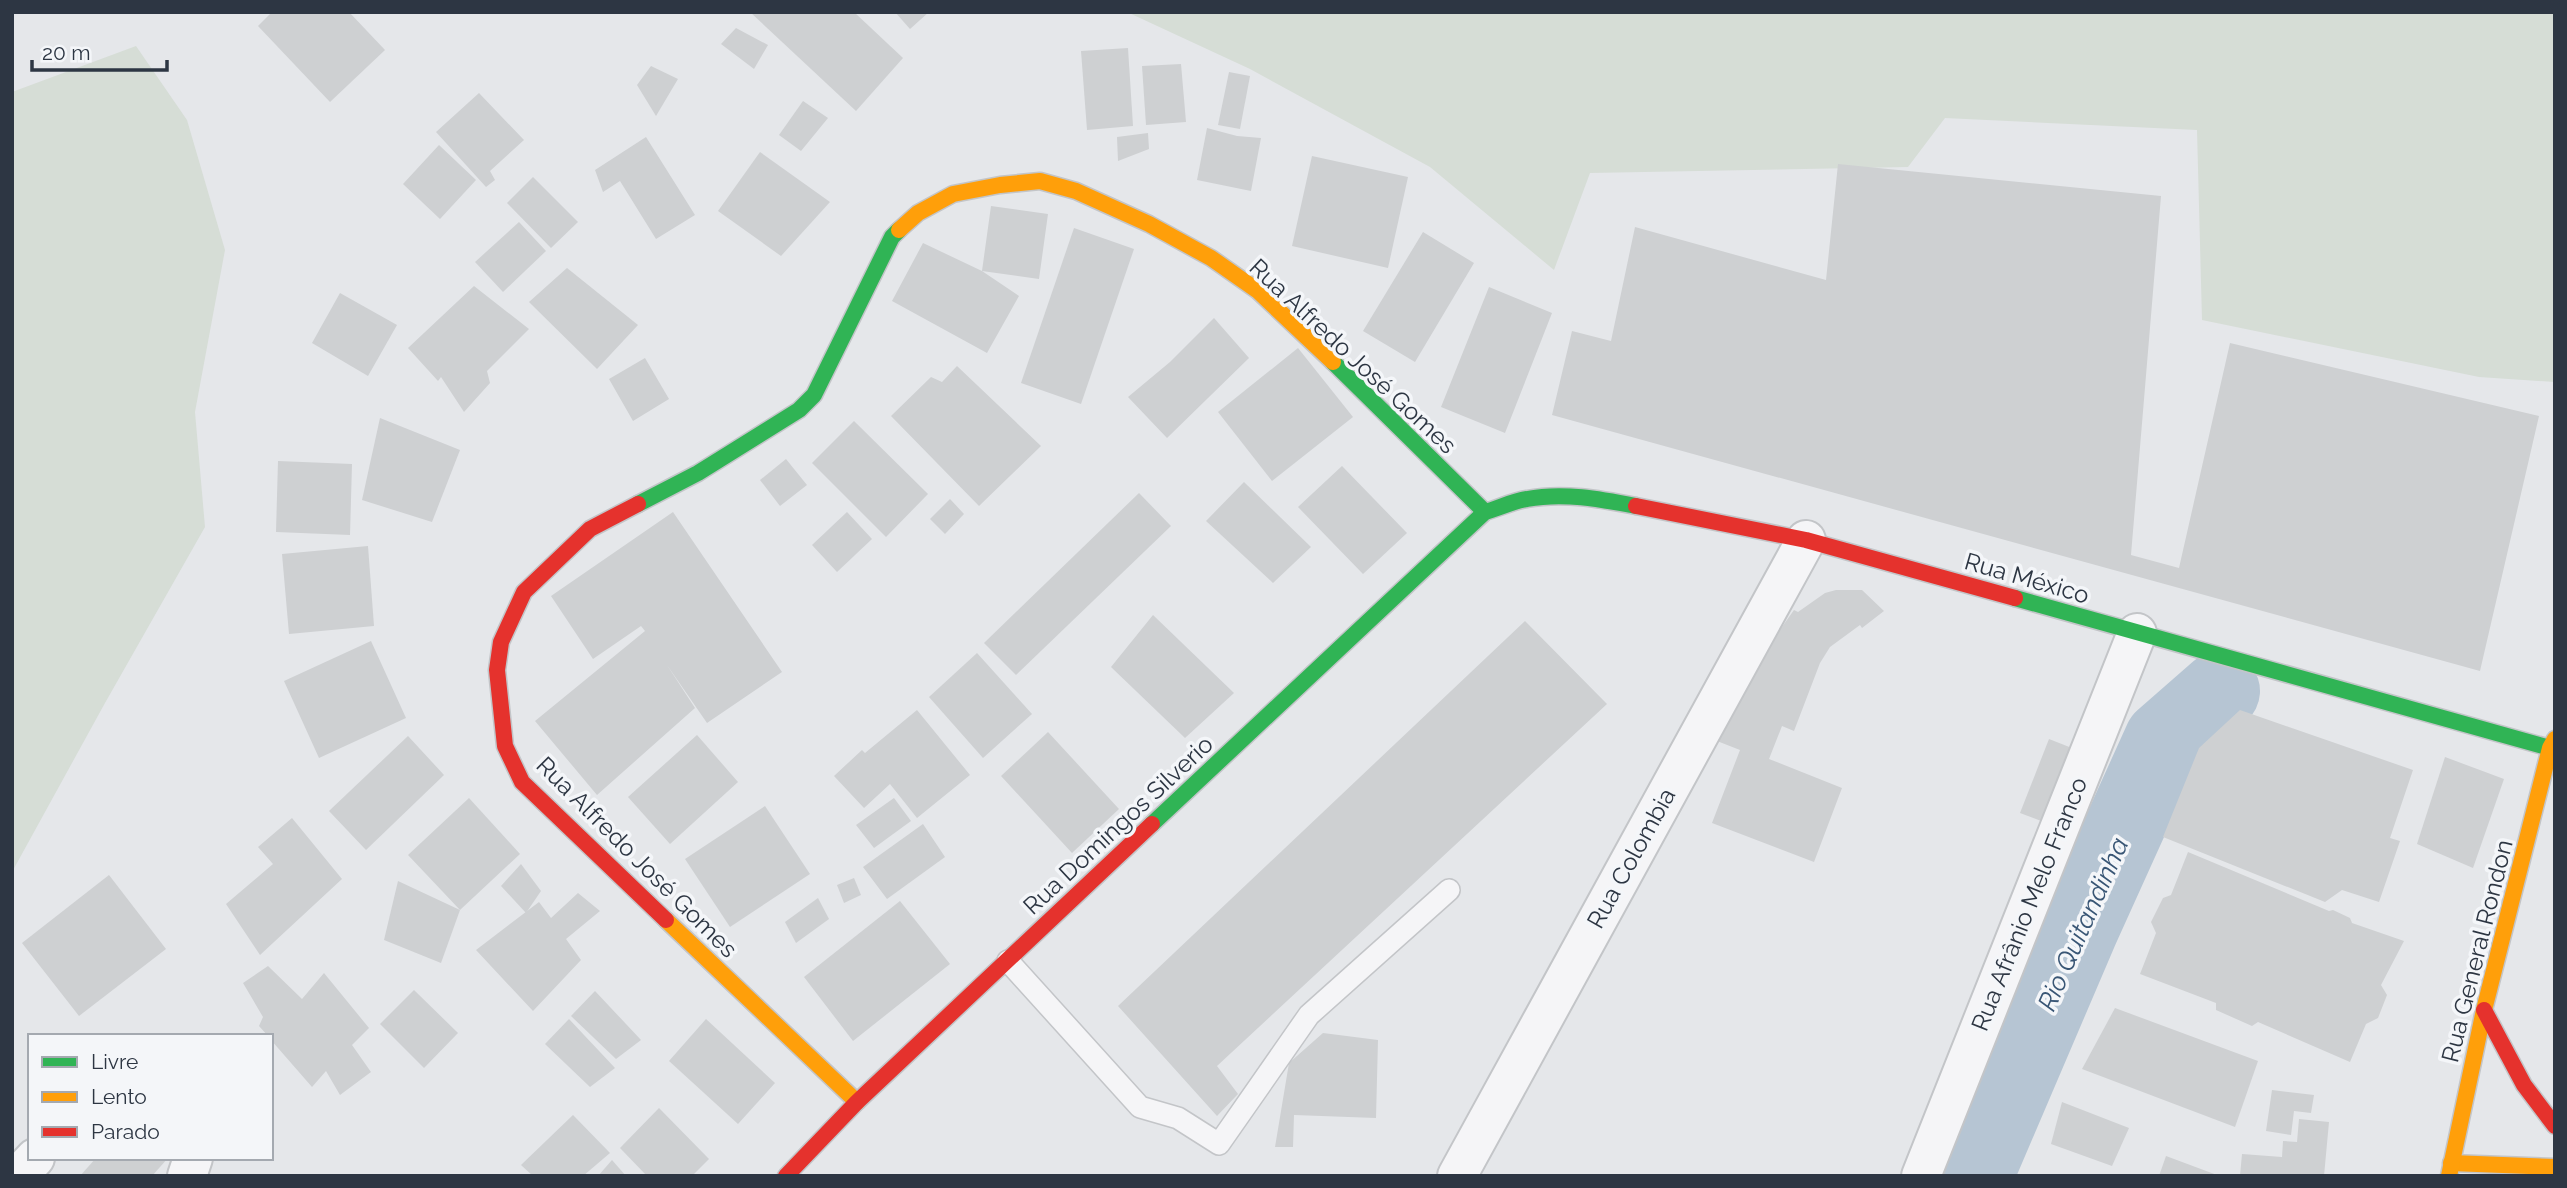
<svg xmlns="http://www.w3.org/2000/svg" width="2567" height="1188" font-family="Raleway,sans-serif">
	<style>
		.green { fill: #d6ddd6 }
		.lines { fill: none; stroke-linecap: round; stroke-linejoin: round }
		.river { stroke: #b6c5d3; stroke-width: 80 }
		.building { fill: #ced0d2 }
		.lane-casing { stroke: #c3c5c8; stroke-width: 24 }
		.street-casing { stroke: #c3c5c8; stroke-width: 42 }
		.fast-casing { stroke: #c3c5c8; stroke-width: 19 }
		.slow-casing { stroke: #c3c5c8; stroke-width: 19 }
		.jam-casing { stroke: #c3c5c8; stroke-width: 19 }
		.lane { stroke: #f5f5f7; stroke-width: 21 }
		.street { stroke: #f5f5f7; stroke-width: 38 }
		.fast { stroke: #30b455; stroke-width: 16 }
		.slow { stroke: #ff9f0a; stroke-width: 16 }
		.jam { stroke: #e5322d; stroke-width: 16 }
		.labels { text-anchor: middle; dominant-baseline: central; stroke-width: 7; stroke-linejoin: round; paint-order: stroke }
		.street-label { font-size: 24px; fill: #2d3643; stroke: #f4f6f9 }
		.water-label { font-size: 26px; font-style: italic; fill: #395675; stroke: #f4f6f9 }
	</style>
	<rect width="100%" height="100%" fill="#e5e7ea"/>
	<g class="green">
		<polygon points="1127,12 2555,12 2555,382 2479,377 2202,320 2197,130 1945,118 1908,167 1590,173 1554,270 1430,167 1250,69"/>
		<polygon points="136,46 187,120 225,250 195,412 205,527 105,703 12,872 12,92"/>
	</g>
	<g class="lines">
		<polyline class="river" points="1973,1176 2079,928 2164,740 2220,691"/>
	</g>
	<g class="building">
		<polygon points="272,12 349,12 385,50 330,102 258,26"/>
		<polygon points="750,12 854,12 903,58 856,111"/>
		<polygon points="895,12 929,12 910,29"/>
		<polygon points="736,28 768,45 754,69 721,44"/>
		<polygon points="1128,48 1133,126 1087,130 1081,51"/>
		<polygon points="1181,64 1186,122 1146,125 1142,66"/>
		<polygon points="651,66 678,79 656,116 637,85"/>
		<polygon points="1229,72 1250,76 1240,129 1218,125"/>
		<polygon points="479,93 524,140 490,171 495,180 486,187 436,132"/>
		<polygon points="803,101 828,118 801,151 779,135"/>
		<polygon points="1207,128 1237,136 1261,138 1251,191 1197,180"/>
		<polygon points="1148,133 1149,149 1118,161 1117,137"/>
		<polygon points="646,137 695,215 656,239 620,181 603,192 595,170"/>
		<polygon points="439,145 476,180 440,219 403,184"/>
		<polygon points="760,152 830,202 781,256 718,211"/>
		<polygon points="1312,156 1408,177 1388,268 1292,246"/>
		<polygon points="1838,164 2161,196 2131,555 2179,568 2230,343 2539,416 2480,671 1552,415 1572,331 1611,341 1635,227 1826,280"/>
		<polygon points="533,177 578,222 551,248 507,203"/>
		<polygon points="991,206 1048,214 1039,279 982,271 1019,296 987,353 892,301 923,243 982,271"/>
		<polygon points="519,222 546,251 503,292 475,262"/>
		<polygon points="1074,228 1134,249 1081,404 1021,383"/>
		<polygon points="1423,232 1474,263 1415,362 1363,331"/>
		<polygon points="567,268 638,325 597,369 529,302"/>
		<polygon points="474,286 529,329 487,371 490,383 464,412 441,377 438,381 408,348"/>
		<polygon points="1489,287 1552,313 1505,433 1441,407"/>
		<polygon points="340,293 397,325 368,376 312,343"/>
		<polygon points="1214,318 1249,358 1167,438 1128,397 1170,362"/>
		<polygon points="1298,348 1353,417 1272,481 1218,412"/>
		<polygon points="645,358 669,399 633,421 609,379"/>
		<polygon points="957,366 1041,446 979,506 891,416 931,377 942,382"/>
		<polygon points="380,418 460,450 432,522 362,500"/>
		<polygon points="854,421 928,494 886,537 812,463"/>
		<polygon points="786,459 807,485 780,506 760,480"/>
		<polygon points="278,461 352,464 350,535 276,532"/>
		<polygon points="1342,466 1407,533 1363,574 1298,507"/>
		<polygon points="1244,482 1311,547 1273,583 1206,521"/>
		<polygon points="1139,493 1171,526 1016,675 984,643"/>
		<polygon points="950,499 964,514 945,534 930,519"/>
		<polygon points="673,512 782,672 707,723 667,665 695,708 597,795 535,721 645,631 641,626 593,659 551,596"/>
		<polygon points="847,512 872,539 837,572 812,545"/>
		<polygon points="368,546 374,626 289,634 282,554"/>
		<polygon points="1836,590 1862,590 1884,611 1862,628 1860,625 1830,647 1820,663 1794,731 1782,726 1769,759 1842,788 1814,862 1712,823 1740,750 1717,741 1772,641 1794,610 1798,612 1825,593"/>
		<polygon points="1153,615 1234,693 1185,738 1111,667"/>
		<polygon points="1525,621 1607,704 1217,1066 1238,1094 1217,1116 1118,1006"/>
		<polygon points="371,641 406,718 319,758 284,681"/>
		<polygon points="977,653 1032,714 983,758 929,697"/>
		<polygon points="917,710 970,775 917,818 890,784 864,808 834,776 862,750 865,753"/>
		<polygon points="2240,710 2413,770 2390,838 2400,841 2379,902 2342,890 2325,902 2163,837 2199,748"/>
		<polygon points="1048,732 1119,809 1072,853 1001,776"/>
		<polygon points="697,735 738,782 670,844 628,797"/>
		<polygon points="408,736 444,775 366,850 329,811"/>
		<polygon points="2049,739 2077,750 2049,824 2020,813"/>
		<polygon points="2445,757 2504,779 2473,868 2417,844"/>
		<polygon points="469,798 520,854 460,910 408,855"/>
		<polygon points="894,798 911,821 874,848 856,825"/>
		<polygon points="765,806 810,874 730,927 685,859"/>
		<polygon points="292,818 342,879 260,955 226,904 273,864 258,847"/>
		<polygon points="923,824 945,857 887,899 863,867"/>
		<polygon points="2188,852 2329,911 2333,910 2350,918 2352,923 2404,941 2381,985 2387,995 2378,1018 2366,1024 2350,1062 2258,1022 2252,1026 2216,1010 2216,1003 2140,974 2156,933 2151,922 2163,898 2171,895"/>
		<polygon points="521,864 541,891 526,913 501,886"/>
		<polygon points="109,875 166,949 79,1016 22,943"/>
		<polygon points="854,878 861,895 844,903 837,885"/>
		<polygon points="398,881 460,910 441,963 384,940"/>
		<polygon points="578,893 600,911 566,939 581,960 533,1011 476,950 539,902 551,918"/>
		<polygon points="818,898 829,919 796,943 785,922"/>
		<polygon points="900,901 950,964 853,1041 804,977"/>
		<polygon points="268,966 302,999 324,973 369,1028 352,1045 371,1072 340,1095 326,1071 312,1087 271,1040 271,1036 268,1036 259,1026 263,1017 243,983"/>
		<polygon points="414,990 458,1033 424,1068 380,1024"/>
		<polygon points="595,991 641,1040 616,1059 571,1016"/>
		<polygon points="2115,1008 2258,1061 2235,1127 2082,1069"/>
		<polygon points="569,1019 615,1068 590,1087 545,1044"/>
		<polygon points="706,1019 775,1083 738,1124 669,1061"/>
		<polygon points="1323,1033 1378,1040 1376,1118 1294,1115 1293,1147 1275,1147 1289,1063"/>
		<polygon points="2272,1090 2314,1095 2311,1113 2294,1111 2291,1135 2266,1131"/>
		<polygon points="2062,1102 2129,1128 2112,1166 2051,1144"/>
		<polygon points="659,1108 709,1159 692,1176 647,1176 620,1148"/>
		<polygon points="573,1115 610,1153 583,1176 533,1176 521,1165"/>
		<polygon points="2299,1119 2329,1122 2324,1176 2240,1176 2242,1154 2282,1157 2283,1141 2297,1142"/>
		<polygon points="2166,1156 2217,1175 2217,1176 2159,1176"/>
		<polygon points="96,1158 168,1158 152,1176 80,1176"/>
		<polygon points="612,1160 626,1176 598,1176"/>
	</g>
	<g class="lines">
		<defs>
			<polyline id="lane" points="1008,961 1140,1107 1178,1118 1219,1144 1309,1015 1449,890"/>
			<g id="street">
				<polyline points="18,1176 35,1158"/>
				<polyline points="187,1176 193,1158"/>
				<polyline points="1457,1176 1806,540"/>
				<polyline points="1921,1176 2137,633"/>
			</g>
			<g id="fast">
				<polyline points="1333,362 1485,512"/>
				<polyline points="638,504 698,473 799,410 814,395 892,237 899,230"/>
				<polyline points="2015,598 2550,748"/>
				<path d="M1152 824 1485 512C1499 508 1513 501 1527 499 1563 492 1600 499 1636 506"/>
			</g>
			<g id="slow">
				<polyline points="899,230 918,213 953,194 1000,185 1040,181 1076,191 1149,224 1211,258 1258,291 1333,362"/>
				<polyline points="666,920 857,1102"/>
				<polyline points="2451,1163 2555,1167"/>
				<polyline points="2449,1176 2484,1010 2550,748 2555,739"/>
			</g>
			<g id="jam">
				<polyline points="638,504 590,529 524,592 501,642 497,670 505,746 522,782 666,920"/>
				<polyline points="1636,506 1806,540 2015,598"/>
				<polyline points="2484,1010 2524,1085 2555,1126"/>
				<polyline points="786,1176 857,1102 1152,824"/>
			</g>
		</defs>
		<use href="#lane" class="lane-casing"/>
		<use href="#street" class="street-casing"/>
		<use href="#fast" class="fast-casing"/>
		<use href="#slow" class="slow-casing"/>
		<use href="#jam" class="jam-casing"/>
		<use href="#lane" class="lane"/>
		<use href="#street" class="street"/>
		<use href="#fast" class="fast"/>
		<use href="#slow" class="slow"/>
		<use href="#jam" class="jam"/>
	</g>
	<g class="labels">
		<g class="street-label">
			<text transform="translate(1353 356) rotate(43)">Rua Alfredo José Gomes</text>
			<text transform="translate(2027 578) rotate(16)">Rua México</text>
			<text transform="translate(1118 825) rotate(-43)">Rua Domingos Silverio</text>
			<text transform="translate(637 857) rotate(45)">Rua Alfredo José Gomes</text>
			<text transform="translate(1631 858) rotate(-61)">Rua Colombia</text>
			<text transform="translate(2029 904) rotate(-68)">Rua Afrânio Melo Franco</text>
			<text transform="translate(2477 951) rotate(-76)">Rua General Rondon</text>
		</g>
		<g class="water-label">
			<text transform="translate(2083 924) rotate(-66)">Rio Quitandinha</text>
		</g>
	</g>
	<rect width="2567" height="1188" fill="none" stroke="#2d3643" stroke-width="28"/>
	<rect x="28" y="1034" width="245" height="126" fill="#f4f6f9" stroke="#a4a9b0" stroke-width="2"/>
	<rect x="42" y="1057" width="35" height="10" fill="#30b455" stroke="#a4a9b0" stroke-width="2"/>
	<text x="91" y="1069" font-size="21" fill="#2d3643">Livre</text>
	<rect x="42" y="1092" width="35" height="10" fill="#ff9f0a" stroke="#a4a9b0" stroke-width="2"/>
	<text x="91" y="1104" font-size="21" fill="#2d3643">Lento</text>
	<rect x="42" y="1127" width="35" height="10" fill="#e5322d" stroke="#a4a9b0" stroke-width="2"/>
	<text x="91" y="1139" font-size="21" fill="#2d3643">Parado</text>
	<path d="M32 60v10h135v-10" fill="none" stroke="#2d3643" stroke-width="3.5"/>
	<text x="42" y="60" font-size="21" fill="#2d3643" stroke="#f4f6f9" stroke-width="5" paint-order="stroke">20 m</text>
</svg>
